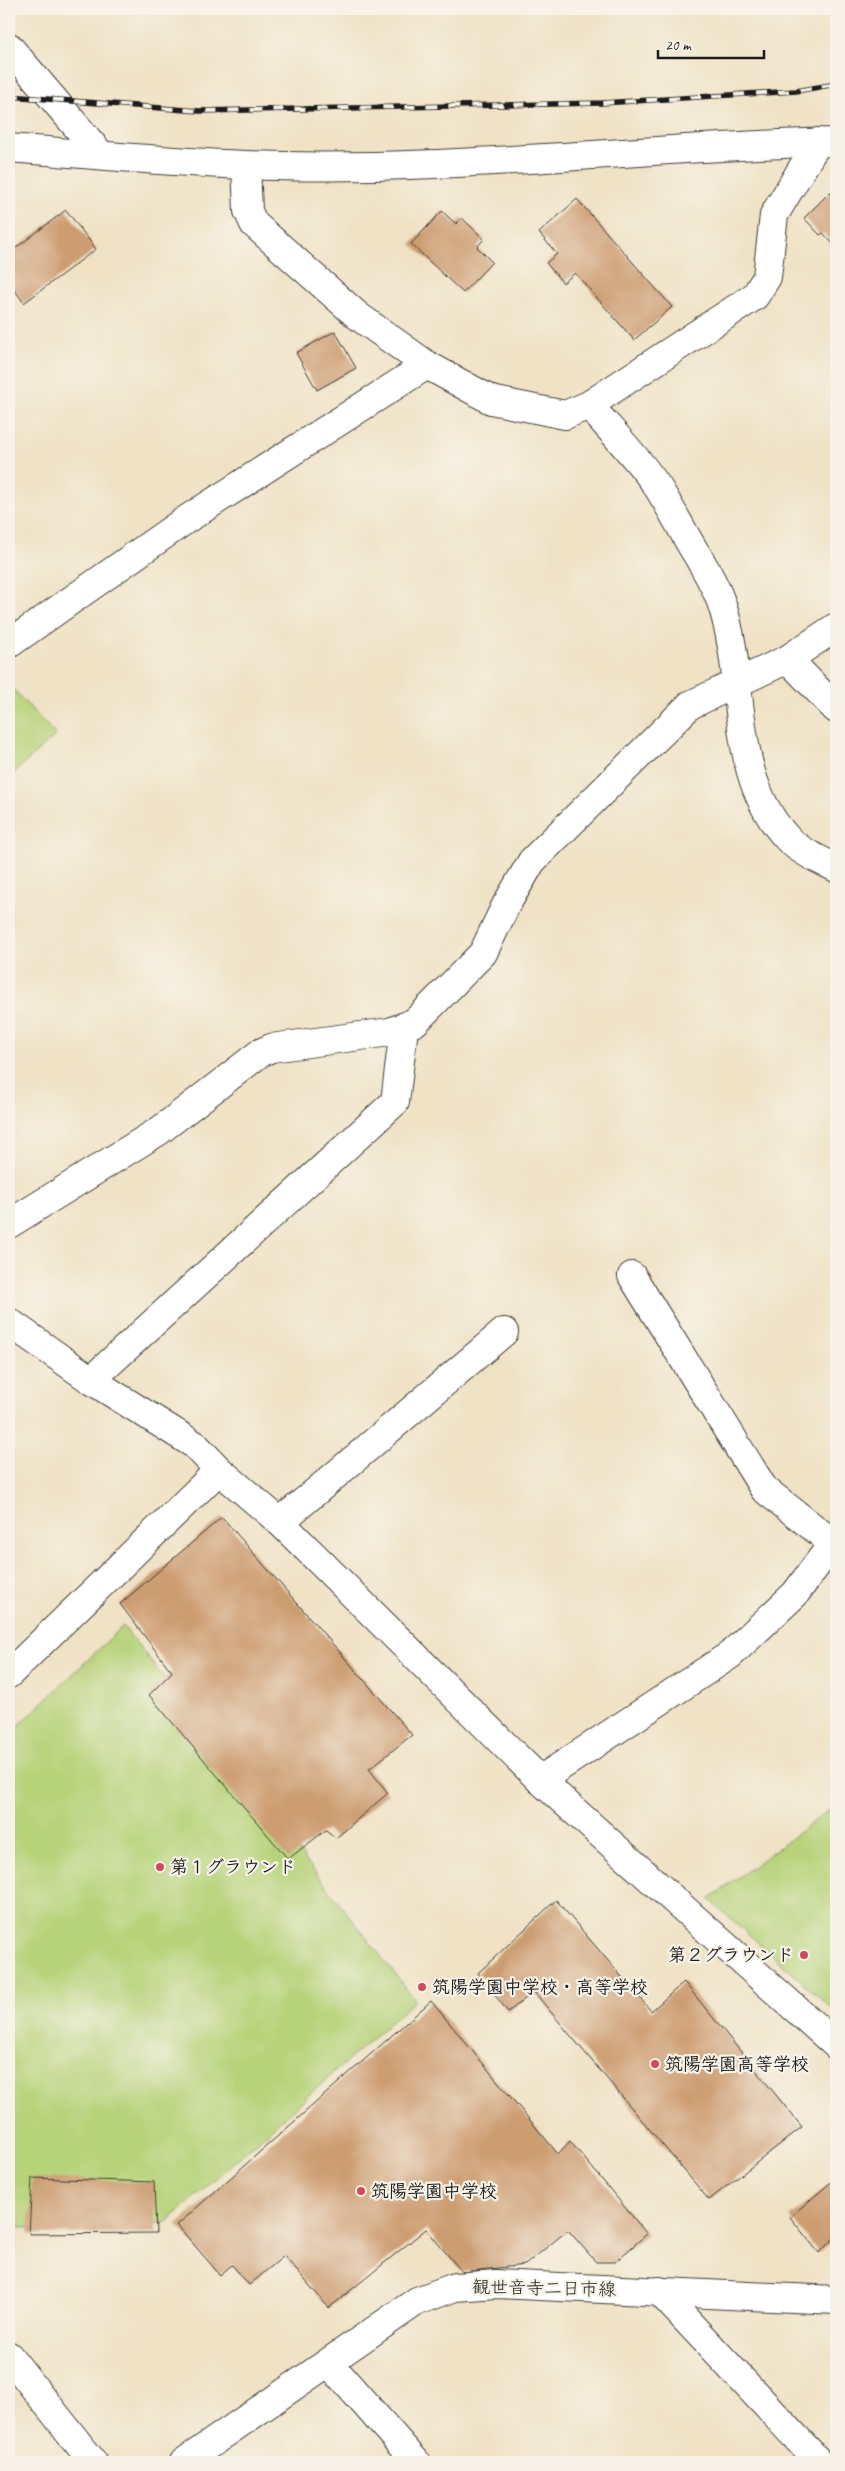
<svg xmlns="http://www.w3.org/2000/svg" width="845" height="2471" font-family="Caveat,'Klee One',sans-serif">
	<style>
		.green { fill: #b7d37a; stroke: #6a784b }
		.building { fill: #cd9d72 }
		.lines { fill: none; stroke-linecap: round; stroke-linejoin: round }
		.minor-casing { stroke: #3c3a35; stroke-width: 30 }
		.major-casing { stroke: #3c3a35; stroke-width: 30 }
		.highway-casing { stroke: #3c3a35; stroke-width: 30 }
		.minor { stroke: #fff; stroke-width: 28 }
		.major { stroke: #fff; stroke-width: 28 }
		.highway { stroke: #fff; stroke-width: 28 }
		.rail-casing { stroke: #1c1c1c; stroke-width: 5.5 }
		.rail { stroke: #f7f3e8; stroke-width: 4; stroke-dasharray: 11; stroke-linecap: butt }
		.poi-dot { fill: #d1495b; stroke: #f7f3e8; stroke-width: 2 }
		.labels { text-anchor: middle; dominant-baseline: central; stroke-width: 4.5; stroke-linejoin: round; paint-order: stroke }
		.poi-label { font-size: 18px; font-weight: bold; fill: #1c1c1c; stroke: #f7f3e8; text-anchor: start }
		.street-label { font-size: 18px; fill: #1c1c1c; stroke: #f7f3e8 }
	</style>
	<rect width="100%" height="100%" fill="#f7f3e8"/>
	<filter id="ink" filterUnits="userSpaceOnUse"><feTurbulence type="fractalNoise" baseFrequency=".02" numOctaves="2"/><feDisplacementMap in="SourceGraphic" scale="10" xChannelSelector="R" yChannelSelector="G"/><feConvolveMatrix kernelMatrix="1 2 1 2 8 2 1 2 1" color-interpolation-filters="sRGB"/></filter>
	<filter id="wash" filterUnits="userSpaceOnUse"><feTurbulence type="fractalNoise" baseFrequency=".0096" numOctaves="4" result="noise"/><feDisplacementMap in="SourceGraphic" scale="20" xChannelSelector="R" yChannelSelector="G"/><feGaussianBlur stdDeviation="1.12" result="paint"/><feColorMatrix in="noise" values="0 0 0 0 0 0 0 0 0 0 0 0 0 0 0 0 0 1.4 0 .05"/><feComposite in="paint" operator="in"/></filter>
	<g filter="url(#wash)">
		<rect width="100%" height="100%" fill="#f0e2c5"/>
		<g class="green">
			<polygon points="9,685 56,735 9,777"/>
			<polygon points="123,1626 415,2000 166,2223 17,2228 9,2216 9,1735"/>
			<polygon points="836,1805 836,2012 709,1899"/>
		</g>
		<g id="blocks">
			<g class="building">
				<polygon points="830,192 836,198 836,247 823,233 820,235 804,218"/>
				<polygon points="577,199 672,307 634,340 575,273 563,283 546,263 557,254 539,233"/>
				<polygon points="66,210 96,249 24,303 9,282 9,253"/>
				<polygon points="442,211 456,224 462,218 484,239 477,247 492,262 463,293 411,244"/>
				<polygon points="335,331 356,368 317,390 296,353"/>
				<polygon points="222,1517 412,1735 369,1769 388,1793 336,1838 326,1830 288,1859 149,1695 172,1672 120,1604"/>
				<polygon points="556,1900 651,2011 684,1982 802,2127 709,2200 534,1992 508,2012 478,1973"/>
				<polygon points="431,2001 558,2154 570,2141 647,2234 615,2262 596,2262 568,2230 525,2265 462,2272 426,2229 329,2308 284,2256 249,2285 232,2265 220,2275 177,2225"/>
				<polygon points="32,2178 154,2182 156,2233 29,2234"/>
				<polygon points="836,2178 836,2241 834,2238 819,2253 790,2217"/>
			</g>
		</g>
	</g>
	<g filter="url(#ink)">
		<use href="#blocks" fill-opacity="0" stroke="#3c3a35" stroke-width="1"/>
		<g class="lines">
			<defs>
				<g id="minor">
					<polyline points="9,47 101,155"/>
					<path d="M9 148C87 154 167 162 245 165 443 173 640 147 836 142"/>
					<polyline points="246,165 248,211 254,224 358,316 427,365 491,400 565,415 589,405 755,296 767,277 774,215 818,142"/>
					<path d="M589 405C611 431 637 457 657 486 669 505 680 526 691 545 702 563 714 582 721 602 748 680 727 775 788 839 801 852 820 860 836 868"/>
					<polyline points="9,644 184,521 427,365"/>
					<polyline points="788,659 836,709"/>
					<polyline points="9,1224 159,1131 260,1053 271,1048 390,1032 415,1022 483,953 506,905 532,861 690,705 788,659 836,627"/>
					<polyline points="632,1276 764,1489 833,1543"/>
					<polyline points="9,1322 91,1380 195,1445 219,1470 280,1522 540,1780 836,2045"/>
					<polyline points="91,1380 395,1102 404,1028"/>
					<polyline points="280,1522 504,1332"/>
					<polyline points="9,1674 219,1470"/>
					<polyline points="540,1780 730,1655 795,1594 836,1539"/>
					<polyline points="659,2291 819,2462"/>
					<polyline points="329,2363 416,2462"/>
				</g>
				<polyline id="major" points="184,2462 417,2301 455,2287 496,2284 836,2300"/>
				<polyline id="highway" points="9,2356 93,2462"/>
			</defs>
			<use href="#minor" class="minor-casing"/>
			<use href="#major" class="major-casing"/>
			<use href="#highway" class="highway-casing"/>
			<use href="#minor" class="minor"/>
			<use href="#major" class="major"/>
			<use href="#highway" class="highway"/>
			<defs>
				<polyline id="rail" points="9,96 199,111 602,103 796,91 836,84"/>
			</defs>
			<use href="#rail" class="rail-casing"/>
			<use href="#rail" class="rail"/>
		</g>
	</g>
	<g class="poi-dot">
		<circle cx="160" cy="1867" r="5"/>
		<circle cx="804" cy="1955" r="5"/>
		<circle cx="422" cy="1987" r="5"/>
		<circle cx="655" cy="2064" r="5"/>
		<circle cx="361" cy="2191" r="5"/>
	</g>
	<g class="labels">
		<g class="poi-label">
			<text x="170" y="1867">第１グラウンド</text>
			<text x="794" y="1955" text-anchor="end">第２グラウンド</text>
			<text x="432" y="1987">筑陽学園中学校・高等学校</text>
			<text x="665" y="2064">筑陽学園高等学校</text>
			<text x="371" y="2191">筑陽学園中学校</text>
		</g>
		<g class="street-label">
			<text transform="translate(544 2288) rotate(1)">観世音寺二日市線</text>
		</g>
	</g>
	<rect width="845" height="2471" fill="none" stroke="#f7f3e8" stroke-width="30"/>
	<path d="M658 50v8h106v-8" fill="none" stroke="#1c1c1c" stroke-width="2.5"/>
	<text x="665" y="50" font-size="15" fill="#1c1c1c" stroke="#f7f3e8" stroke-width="4" paint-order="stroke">20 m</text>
</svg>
